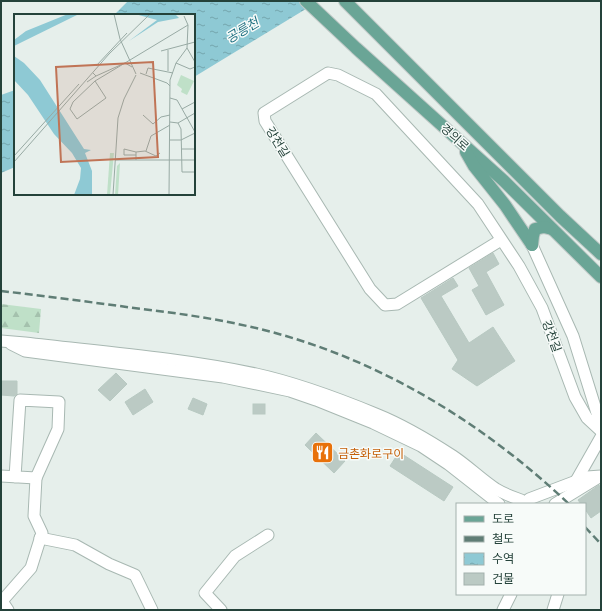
<svg xmlns="http://www.w3.org/2000/svg" width="602" height="611" font-family="'Noto Sans','Noto Sans KR',sans-serif">
	<style>
		.forest { fill: url(#forest-firs) }
		.water { fill: url(#water-ripples) }
		.building { fill: #bbcac4; stroke: #b8c9c2 }
		.lines { fill: none; stroke-linecap: round; stroke-linejoin: round }
		.minor-casing { stroke: #a8b8b2; stroke-width: 13 }
		.major-casing { stroke: #c2cac8; stroke-width: 14 }
		.minor { stroke: #fff; stroke-width: 11 }
		.major { stroke: #6aa596; stroke-width: 12 }
		.rail { stroke: #5f7d75; stroke-width: 2.5; stroke-dasharray: 8 4; stroke-linecap: butt }
		.labels { text-anchor: middle; dominant-baseline: central; stroke-width: 3; stroke-linejoin: round; paint-order: stroke }
		.street-label { font-size: 12px; fill: #24423a; stroke: #f7fbf9 }
		.food-label { font-size: 12px; fill: #c56008; stroke: #f7fbf9; text-anchor: start }
		.water-label { font-size: 13px; font-style: italic; fill: #1c6f80; stroke: #f7fbf9 }
		.inset-road { fill: none; stroke: #98aaa4; stroke-width: 1 }
		.view { fill: #c07456; fill-opacity: 0.15; stroke: #c07456; stroke-width: 2 }
		.inset-edge { fill: none; stroke: #24423a; stroke-width: 2 }
	</style>
	<defs>
		<pattern id="forest-firs" width="22" height="20" patternUnits="userSpaceOnUse"><rect width="22" height="20" fill="#bfe0c8"/><path d="M5 1l3.5 6h-7zM16 11l3.5 6h-7z" fill="#a4c1ad"/></pattern>
		<pattern id="water-ripples" width="26" height="14" patternUnits="userSpaceOnUse"><rect width="26" height="14" fill="#8ec9d4"/><path d="M2 4q2-2 4 0t4 0M15 11q2-2 4 0t4 0" fill="none" stroke="#74a5ad"/></pattern>
	</defs>
	<rect width="100%" height="100%" fill="#e6efeb"/>
	<polygon class="forest" points="1,304 41,309 39,333 1,328"/>
	<g class="water">
		<polygon points="128,1 319,1 194,77 194,15 114,15"/>
		<polygon points="15,90 15,167 1,173 1,95"/>
	</g>
	<g class="building">
		<polygon points="493,253 499,264 486,272 504,305 486,315 472,290 479,286 469,268"/>
		<polygon points="453,278 458,286 441,296 469,343 493,327 515,361 477,386 452,369 458,360 421,298"/>
		<polygon points="116,373 127,384 110,401 98,390"/>
		<polygon points="1,381 17,381 17,394 14,396 1,395"/>
		<polygon points="145,389 153,402 133,415 125,402"/>
		<polygon points="193,398 207,404 203,415 188,409"/>
		<rect x="253" y="404" width="12" height="10"/>
		<polygon points="316,433 345,461 334,473 305,445"/>
		<polygon points="399,452 453,487 444,501 390,466"/>
		<polygon points="599,485 601,489 601,511 591,518 585,509 585,504 581,504 578,500"/>
	</g>
	<g class="lines">
		<defs>
			<g id="minor">
				<polyline points="501,240 397,304 385,305 370,289 265,121 264,113 328,73 338,75 376,94 478,204 519,266 542,308 575,397 587,418 601,431"/>
				<polyline points="532,245 573,336 601,426"/>
				<path d="M1 341 25 343C102 352 180 358 256 374 297 383 337 398 376 414 401 424 430 441 453 456 468 466 481 479 496 489 504 494 513 497 521 500"/>
				<polyline points="11,344 25,351 223,377 290,391 316,400 373,423 421,446 448,464 499,504"/>
				<polyline points="1,476 36,478 58,429 59,402 20,400 15,477"/>
				<polyline points="576,481 601,437"/>
				<polyline points="529,499 587,477 601,476"/>
				<polyline points="555,504 599,477"/>
				<polyline points="40,538 75,545 109,564 135,575 152,610"/>
				<polyline points="8,610 2,601 31,568 42,533 34,516 36,478"/>
				<polyline points="221,610 205,593 235,556 268,535"/>
				<polyline points="503,610 511,594"/>
				<polyline points="553,610 558,594"/>
			</g>
			<g id="major">
				<polyline points="306,1 356,48 504,181 601,277"/>
				<polyline points="345,1 560,216 601,254"/>
				<polyline points="466,152 474,166 505,205 532,245"/>
				<polyline points="532,245 533,236 535,229 544,227 552,229"/>
			</g>
		</defs>
		<use href="#minor" class="minor-casing"/>
		<use href="#major" class="major-casing"/>
		<use href="#minor" class="minor"/>
		<use href="#major" class="major"/>
		<g class="rail">
			<path d="M1 291C45 296 90 302 134 308 177 313 219 319 260 329 378 358 482 422 569 504"/>
			<polyline points="585,527 601,544"/>
		</g>
	</g>
	<defs>
		<symbol id="restaurant-square" viewBox="-11 -11 22 22"><rect x="-9" y="-9" width="18" height="18" rx="4" fill="#e8710a" stroke="#f7fbf9"/><path d="M-5-6h1v4h1v-4h1v4h1v-4h1v5L-1.5 .5V6h-2V.5L-5-1ZM5-6V6H3V1.5H1.5Q1.5-4 5-6Z" fill="#fff"/></symbol>
	</defs>
	<g fill-rule="evenodd">
		<use href="#restaurant-square" x="310" y="440" width="25" height="25"/>
	</g>
	<g class="labels">
		<g class="street-label">
			<text transform="translate(455 137) rotate(42)">경의로</text>
			<text transform="translate(278 142) rotate(58)">강천길</text>
			<text transform="translate(552 336) rotate(70)">강천길</text>
		</g>
		<g class="food-label">
			<text x="338" y="453">금촌화로구이</text>
		</g>
		<g class="water-label">
			<text transform="translate(242 30) rotate(-31)">공릉천</text>
		</g>
	</g>
	<g transform="translate(14 14)">
		<rect width="181" height="181" fill="#e6efeb"/>
		<path d="M106 149 104 181H101L103 152Z" fill="#bfe0c8"/>
		<path d="M96 139H100L96 181H93Z" fill="#bfe0c8"/>
		<path d="M167 61 180 67 173 81 167 78 168 75 163 71Z" fill="#bfe0c8"/>
		<path d="M54 0H65L0 32V26L12 17ZM121 0H161L165 4 144 8 115 27 143 6ZM0 42 10 49 26 66 70 135 77 136 71 139 78 157V181H60L66 165 67 154 58 139 40 120 14 81 0 66Z" fill="#8ec9d4"/>
		<path class="inset-road" d="M100 0 106 25 122 60M170 2 174 11 173 34M154 36V57M147 37 181 28M162 49 176 55 181 53M82 52 113 19M126 59 153 69 156 72M132 60 134 54 159 59M82 62 111 49 174 11M81 67 59 88 56 95 63 105 92 84 81 67 111 49 118 53M73 68 82 62 79 59M156 84 163 86 181 118M168 95 181 88M129 101 139 110 147 103 156 101M156 108 164 109 181 99M164 109 167 115 168 158H181M156 126H167L181 119M168 135H181M132 137 137 122 156 111M122 138 131 137 142 142 146 139M122 141H110V135L122 138V146M0 142 65 70M101 146H181M0 148 95 40 136 0M99 181 104 104 110 85 122 61M155 181 156 66 162 49 173 34 181 48"/>
		<path class="view" d="M139 48 144 143 47 148 42 53Z"/>
		<rect width="181" height="181" class="inset-edge"/>
	</g>
	<rect width="602" height="611" fill="none" stroke="#24423a" stroke-width="4"/>
	<rect x="456" y="503" width="130" height="92" fill="#f7fbf9" stroke="#a3b1ad"/>
	<rect x="464" y="516" width="20" height="6" fill="#6aa596" stroke="#a3b1ad"/>
	<text x="492" y="523" font-size="12" fill="#24423a">도로</text>
	<rect x="464" y="536" width="20" height="6" fill="#5f7d75" stroke="#a3b1ad"/>
	<text x="492" y="543" font-size="12" fill="#24423a">철도</text>
	<rect x="464" y="553" width="20" height="12" fill="url(#water-ripples)" stroke="#a3b1ad"/>
	<text x="492" y="563" font-size="12" fill="#24423a">수역</text>
	<rect x="464" y="573" width="20" height="12" fill="#bbcac4" stroke="#a3b1ad"/>
	<text x="492" y="583" font-size="12" fill="#24423a">건물</text>
</svg>
